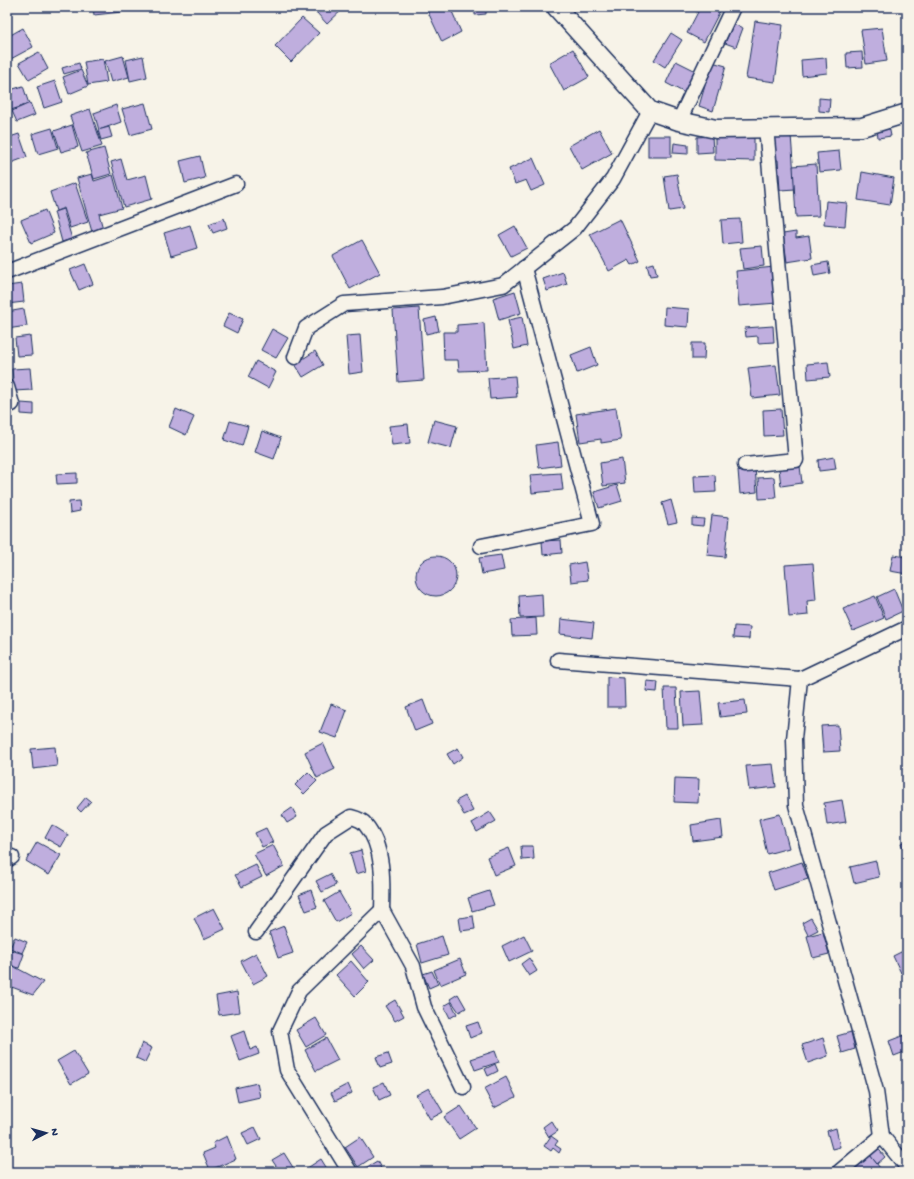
<svg xmlns="http://www.w3.org/2000/svg" width="914" height="1179" font-family="'Gochi Hand',sans-serif">
	<style>
		.building { fill: #bfaede; stroke: #1b2f5e }
		.lines { fill: none; stroke-linecap: round; stroke-linejoin: round }
		.minor-casing { stroke: #1b2f5e; stroke-width: 17 }
		.tertiary-casing { stroke: #1b2f5e; stroke-width: 21 }
		.minor { stroke: #f7f3e8; stroke-width: 14 }
		.tertiary { stroke: #f7f3e8; stroke-width: 18 }
	</style>
	<rect width="100%" height="100%" fill="#f7f3e8"/>
	<filter id="ink" filterUnits="userSpaceOnUse"><feTurbulence type="fractalNoise" baseFrequency=".025" numOctaves="2"/><feDisplacementMap in="SourceGraphic" scale="8" xChannelSelector="R" yChannelSelector="G"/><feConvolveMatrix kernelMatrix="1 2 1 2 8 2 1 2 1" color-interpolation-filters="sRGB"/></filter>
	<g filter="url(#ink)">
		<g class="building">
			<polygon points="93,7 122,7 122,12 94,15"/>
			<polygon points="321,7 345,7 327,24 316,12"/>
			<polygon points="433,7 450,7 461,32 442,42 427,10"/>
			<polygon points="475,7 486,7 486,14 475,15"/>
			<polygon points="688,7 722,7 704,42 687,33 698,12"/>
			<polygon points="302,18 319,33 291,62 275,46"/>
			<polygon points="755,21 783,25 775,82 746,78"/>
			<polygon points="733,24 743,28 736,47 725,43"/>
			<polygon points="23,28 33,47 7,61 7,37"/>
			<polygon points="882,28 887,61 866,64 861,30"/>
			<polygon points="671,33 682,40 665,67 654,60"/>
			<polygon points="573,49 589,77 564,91 549,63"/>
			<polygon points="39,52 48,69 29,80 19,63"/>
			<polygon points="862,52 863,67 847,68 846,53"/>
			<polygon points="123,56 129,77 111,82 105,61"/>
			<polygon points="143,56 147,77 130,81 126,60"/>
			<polygon points="826,58 827,73 802,76 801,60"/>
			<polygon points="103,59 107,82 88,85 84,62"/>
			<polygon points="676,61 696,71 685,93 666,83"/>
			<polygon points="712,62 726,66 713,111 699,106"/>
			<polygon points="79,63 81,69 64,74 62,68"/>
			<polygon points="81,70 88,86 69,94 63,77"/>
			<polygon points="55,81 62,102 44,108 37,87"/>
			<polygon points="23,86 29,104 8,111 7,91"/>
			<polygon points="819,98 830,99 829,112 819,111"/>
			<polygon points="30,103 35,115 17,122 12,111"/>
			<polygon points="145,103 152,129 130,135 122,109"/>
			<polygon points="116,105 121,122 99,130 94,113"/>
			<polygon points="90,109 102,146 82,152 70,116"/>
			<polygon points="72,125 78,147 61,152 54,131"/>
			<polygon points="889,126 891,136 878,138 877,128"/>
			<polygon points="109,127 112,137 101,140 98,130"/>
			<polygon points="52,128 58,148 38,154 32,134"/>
			<polygon points="599,129 612,153 582,170 569,146"/>
			<polygon points="19,134 27,157 8,164 7,138"/>
			<polygon points="715,135 754,135 754,161 715,160"/>
			<polygon points="791,135 795,189 780,190 778,160 774,160 772,136"/>
			<rect x="648" y="136" width="23" height="21"/>
			<polygon points="712,136 713,152 697,153 697,137"/>
			<polygon points="674,143 688,145 688,154 673,153"/>
			<polygon points="104,148 111,174 94,179 86,153"/>
			<polygon points="839,151 841,170 819,172 817,153"/>
			<polygon points="200,156 205,178 185,183 180,161"/>
			<polygon points="533,158 545,185 531,191 526,180 515,184 509,169"/>
			<polygon points="121,159 127,180 146,175 152,199 124,207 111,162"/>
			<polygon points="816,164 819,216 796,217 793,166"/>
			<polygon points="862,172 894,178 890,205 858,200"/>
			<polygon points="92,174 94,181 113,175 122,208 99,214 103,229 92,232 77,178"/>
			<polygon points="677,174 683,209 669,211 664,176"/>
			<polygon points="75,183 88,222 70,228 64,208 56,211 50,192"/>
			<polygon points="826,201 847,203 845,226 824,224"/>
			<polygon points="63,209 72,239 62,242 54,212"/>
			<polygon points="45,210 54,233 31,243 21,220"/>
			<polygon points="224,218 227,228 213,233 209,224"/>
			<polygon points="620,219 640,261 632,265 629,260 609,271 590,234"/>
			<polygon points="740,219 742,242 723,244 721,220"/>
			<polygon points="190,225 197,248 171,256 164,233"/>
			<polygon points="515,226 527,248 511,256 499,235"/>
			<polygon points="796,232 796,238 809,236 812,258 787,262 783,234"/>
			<polygon points="362,240 380,273 350,289 333,256"/>
			<polygon points="762,246 764,266 743,269 740,248"/>
			<polygon points="828,262 830,273 814,276 812,265"/>
			<polygon points="654,263 657,275 650,276 647,265"/>
			<polygon points="85,264 93,284 79,290 70,270"/>
			<polygon points="774,267 777,303 739,306 736,271"/>
			<polygon points="563,272 567,284 547,291 543,279"/>
			<polygon points="22,284 24,302 7,304 7,286"/>
			<polygon points="515,291 521,313 499,320 493,298"/>
			<polygon points="665,307 689,309 688,327 664,325"/>
			<polygon points="419,308 424,380 398,382 393,310"/>
			<polygon points="24,309 27,326 7,329 7,312"/>
			<polygon points="229,313 243,319 237,333 223,326"/>
			<polygon points="436,317 439,331 426,334 424,320"/>
			<polygon points="522,317 527,346 514,349 508,320"/>
			<polygon points="484,323 487,370 459,371 458,360 444,360 443,332 457,332 457,325"/>
			<polygon points="773,326 774,342 758,343 758,336 746,337 745,328"/>
			<polygon points="272,329 288,338 276,358 261,350"/>
			<polygon points="360,335 363,372 349,374 346,336"/>
			<polygon points="30,336 32,355 17,356 15,338"/>
			<polygon points="692,343 705,343 704,359 692,359"/>
			<polygon points="591,347 597,365 577,373 571,355"/>
			<polygon points="315,351 323,365 303,377 295,364"/>
			<polygon points="256,361 276,372 268,388 248,377"/>
			<polygon points="828,362 830,377 808,379 807,364"/>
			<polygon points="776,365 780,395 752,398 748,368"/>
			<polygon points="30,368 32,390 14,391 12,369"/>
			<polygon points="515,376 517,397 490,399 488,378"/>
			<polygon points="21,403 34,404 34,415 21,414"/>
			<polygon points="616,408 621,440 601,443 601,439 580,442 576,414"/>
			<polygon points="176,409 194,417 186,435 169,427"/>
			<polygon points="781,409 783,435 764,436 763,410"/>
			<polygon points="434,420 457,426 451,448 428,442"/>
			<polygon points="230,421 248,426 242,446 224,440"/>
			<polygon points="408,424 410,443 392,445 389,426"/>
			<polygon points="262,431 281,438 274,459 255,452"/>
			<polygon points="558,442 561,465 539,468 536,445"/>
			<polygon points="834,457 836,469 819,471 818,460"/>
			<polygon points="622,459 625,483 603,486 600,463"/>
			<polygon points="800,466 802,483 781,486 779,469"/>
			<polygon points="755,468 757,492 740,494 738,470"/>
			<polygon points="77,473 77,483 57,484 56,474"/>
			<polygon points="561,473 563,490 532,493 530,475"/>
			<polygon points="715,475 716,492 695,493 694,476"/>
			<polygon points="774,477 776,498 759,499 758,478"/>
			<polygon points="617,485 622,501 599,508 594,492"/>
			<polygon points="671,500 677,522 668,524 662,503"/>
			<polygon points="79,501 80,511 70,513 69,502"/>
			<polygon points="712,515 729,517 725,557 707,555"/>
			<polygon points="692,518 704,519 703,526 692,525"/>
			<polygon points="561,540 562,553 543,555 542,541"/>
			<polygon points="501,555 504,570 482,574 479,558"/>
			<polygon points="893,555 907,557 907,574 890,571"/>
			<circle cx="436" cy="576" r="20"/>
			<polygon points="585,562 588,580 571,582 569,565"/>
			<polygon points="813,563 816,600 807,601 808,615 789,617 785,565"/>
			<polygon points="894,589 903,611 886,619 877,597"/>
			<polygon points="542,594 543,617 520,618 519,596"/>
			<polygon points="875,596 884,618 853,631 843,609"/>
			<polygon points="536,618 537,635 512,636 511,620"/>
			<polygon points="561,619 594,623 592,638 560,634"/>
			<polygon points="734,626 750,627 749,639 733,638"/>
			<polygon points="607,677 624,678 625,707 607,707"/>
			<polygon points="647,681 658,682 657,692 646,691"/>
			<polygon points="664,688 676,688 678,728 666,728"/>
			<polygon points="700,691 703,725 683,726 681,692"/>
			<polygon points="423,700 432,724 415,731 406,707"/>
			<polygon points="745,700 747,714 720,717 718,703"/>
			<polygon points="331,704 347,710 337,738 320,732"/>
			<polygon points="838,725 840,751 823,752 821,726"/>
			<polygon points="323,743 335,769 317,778 305,752"/>
			<polygon points="55,747 57,766 33,769 31,749"/>
			<polygon points="458,748 463,757 453,764 447,754"/>
			<polygon points="773,764 776,787 749,790 746,766"/>
			<polygon points="308,772 317,781 304,794 295,785"/>
			<polygon points="675,778 699,779 698,803 674,802"/>
			<polygon points="465,796 473,811 464,815 456,801"/>
			<polygon points="86,797 91,801 81,812 77,808"/>
			<polygon points="842,800 846,822 827,825 824,803"/>
			<polygon points="292,808 297,817 287,823 282,815"/>
			<polygon points="490,812 496,821 477,832 472,823"/>
			<polygon points="780,814 789,848 767,854 759,819"/>
			<polygon points="721,820 723,837 693,841 691,825"/>
			<polygon points="52,825 68,835 61,847 45,838"/>
			<polygon points="266,828 273,842 262,847 255,833"/>
			<polygon points="907,840 907,858 901,843"/>
			<polygon points="37,842 61,855 49,875 26,861"/>
			<polygon points="273,845 284,866 266,876 254,854"/>
			<polygon points="521,846 533,846 534,859 522,860"/>
			<polygon points="509,848 516,866 494,875 487,857"/>
			<polygon points="361,850 366,871 356,874 350,853"/>
			<polygon points="876,861 879,877 854,883 850,867"/>
			<polygon points="802,862 808,879 774,890 768,873"/>
			<polygon points="256,865 262,877 242,887 235,875"/>
			<polygon points="330,874 336,885 322,892 316,881"/>
			<polygon points="311,890 317,907 306,911 299,895"/>
			<polygon points="489,891 494,905 472,911 468,898"/>
			<polygon points="339,892 351,913 336,922 324,901"/>
			<polygon points="214,908 225,929 204,939 194,918"/>
			<polygon points="473,916 475,929 461,931 459,918"/>
			<polygon points="811,918 818,930 808,935 802,923"/>
			<polygon points="284,926 293,953 278,958 269,932"/>
			<polygon points="823,932 829,954 813,958 807,936"/>
			<polygon points="524,935 532,951 509,962 502,946"/>
			<polygon points="442,936 448,955 422,963 417,944"/>
			<polygon points="15,937 27,942 22,953 10,948"/>
			<polygon points="361,946 374,960 364,969 352,954"/>
			<polygon points="7,949 24,954 19,968 7,964"/>
			<polygon points="907,949 907,970 901,973 893,956"/>
			<polygon points="256,953 268,976 253,984 241,961"/>
			<polygon points="529,958 537,971 529,976 521,964"/>
			<polygon points="460,959 466,974 440,985 434,970"/>
			<polygon points="351,961 369,982 355,996 336,975"/>
			<polygon points="13,966 43,982 33,995 9,986"/>
			<polygon points="432,971 438,984 429,988 423,974"/>
			<polygon points="237,992 240,1012 219,1015 216,996"/>
			<polygon points="458,994 466,1008 459,1012 450,999"/>
			<polygon points="395,1000 404,1016 395,1021 385,1006"/>
			<polygon points="451,1002 457,1014 450,1018 444,1006"/>
			<polygon points="316,1018 326,1035 306,1047 296,1030"/>
			<polygon points="478,1022 482,1033 470,1038 466,1026"/>
			<polygon points="244,1031 250,1050 257,1047 259,1054 240,1061 231,1036"/>
			<polygon points="851,1032 855,1049 842,1053 837,1036"/>
			<polygon points="907,1034 907,1051 894,1056 889,1041"/>
			<polygon points="326,1038 338,1060 316,1071 305,1050"/>
			<polygon points="823,1038 828,1056 808,1063 802,1045"/>
			<polygon points="142,1043 152,1048 145,1062 136,1058"/>
			<polygon points="74,1051 88,1074 71,1084 57,1061"/>
			<polygon points="495,1051 499,1062 475,1070 471,1059"/>
			<polygon points="388,1053 392,1064 380,1068 376,1057"/>
			<polygon points="495,1064 498,1071 488,1076 485,1069"/>
			<polygon points="506,1077 516,1097 494,1108 484,1089"/>
			<polygon points="384,1082 390,1095 379,1100 373,1087"/>
			<polygon points="257,1083 260,1097 238,1102 235,1088"/>
			<polygon points="348,1084 352,1093 335,1101 331,1093"/>
			<polygon points="429,1088 443,1112 430,1119 416,1095"/>
			<polygon points="902,1089 907,1089 907,1102 904,1102"/>
			<polygon points="461,1106 476,1128 459,1139 444,1117"/>
			<polygon points="551,1121 558,1131 549,1137 543,1127"/>
			<polygon points="255,1127 261,1139 248,1145 242,1133"/>
			<polygon points="836,1128 840,1147 832,1149 827,1131"/>
			<polygon points="227,1136 236,1159 210,1170 203,1153 215,1148 213,1143"/>
			<polygon points="551,1136 558,1141 555,1145 561,1149 559,1153 553,1148 551,1151 544,1146"/>
			<polygon points="360,1137 373,1157 358,1167 345,1147"/>
			<polygon points="876,1146 885,1157 877,1164 868,1153"/>
			<polygon points="284,1153 294,1169 289,1172 280,1172 272,1160"/>
			<polygon points="870,1155 883,1172 849,1172"/>
			<polygon points="321,1159 329,1172 304,1172 303,1171"/>
			<polygon points="377,1161 383,1172 363,1172 362,1170"/>
			<polygon points="483,1166 488,1172 477,1172"/>
		</g>
		<g class="lines">
			<defs>
				<g id="minor">
					<polyline points="679,121 733,7"/>
					<polyline points="7,272 236,184"/>
					<polyline points="295,357 306,328 344,304 442,297 503,285 575,228 613,179 650,111"/>
					<polyline points="7,387 12,404"/>
					<polyline points="745,465 796,460 766,127"/>
					<polyline points="481,546 592,524 524,268"/>
					<polyline points="907,628 800,679 794,739 796,805 876,1091 882,1136 907,1167"/>
					<polyline points="558,660 800,679"/>
					<polyline points="7,860 12,857"/>
					<path d="M256 932 326 833 351 817C355 818 362 820 365 824 384 846 383 882 382 910"/>
					<polyline points="350,1172 287,1070 280,1031 299,991 382,910 413,966 424,1007 463,1087"/>
					<polyline points="839,1172 882,1136"/>
				</g>
				<polyline id="tertiary" points="556,7 650,111 679,121 716,129 862,127 907,113"/>
			</defs>
			<use href="#minor" class="minor-casing"/>
			<use href="#tertiary" class="tertiary-casing"/>
			<use href="#minor" class="minor"/>
			<use href="#tertiary" class="tertiary"/>
		</g>
	</g>
	<rect width="914" height="1179" fill="none" stroke="#f7f3e8" stroke-width="24"/>
	<rect x="12" y="12" width="890" height="1155" fill="none" stroke="#1b2f5e" stroke-width="1.5" filter="url(#ink)"/>
	<g transform="translate(46 1133) rotate(84)" stroke="#f7f3e8" stroke-width="3" paint-order="stroke">
	<path d="M0-3L7 15L0 10L-7 15Z" fill="#1b2f5e"/>
	<text y="-6" font-size="11" font-weight="bold" text-anchor="middle" fill="#1b2f5e">N</text>
	</g>
</svg>
